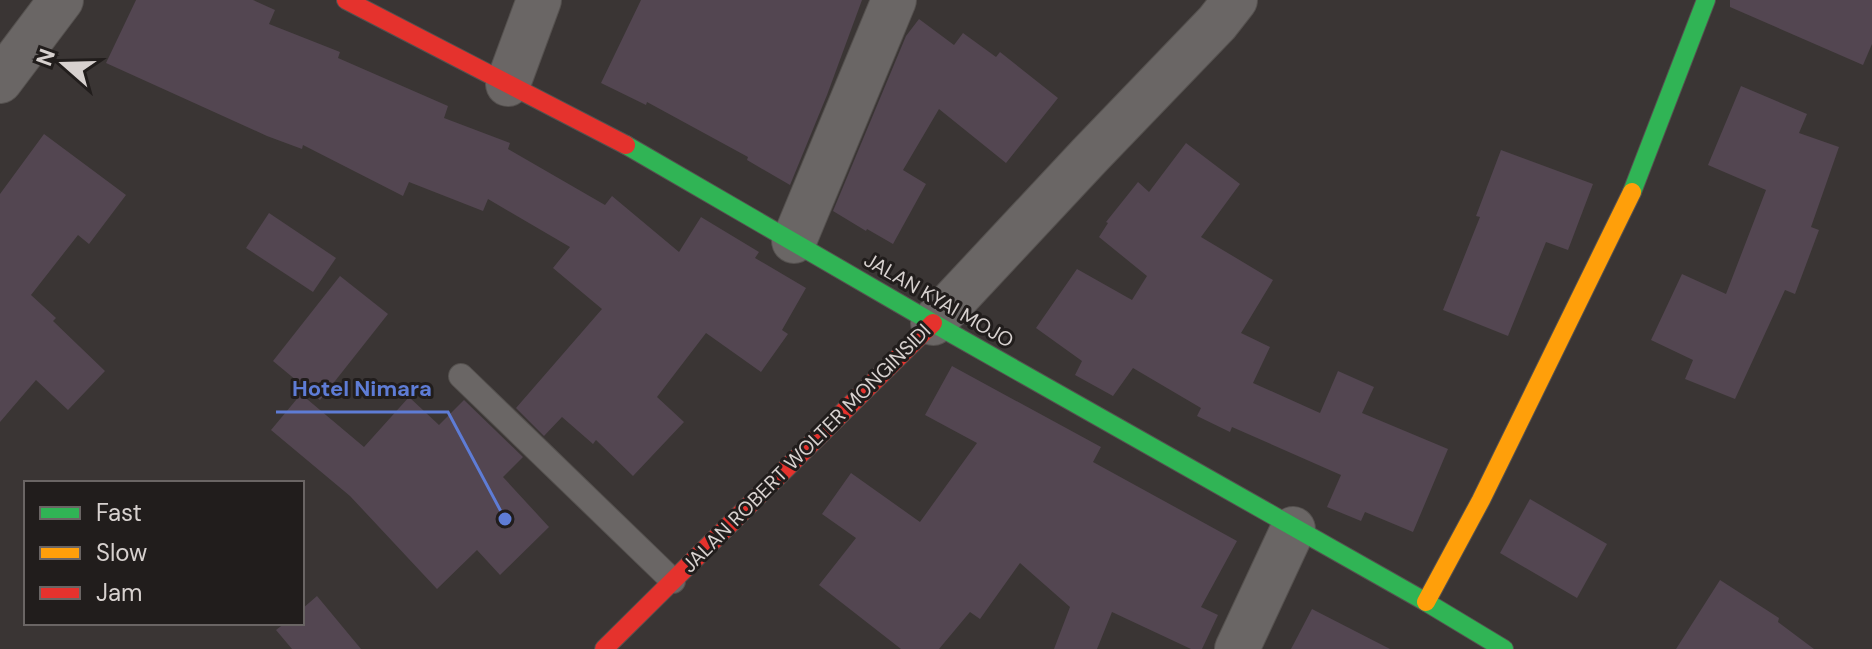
<svg xmlns="http://www.w3.org/2000/svg" width="1872" height="649" font-family="'DM Sans',sans-serif">
	<style>
		.building { fill: #534651 }
		.lines { fill: none; stroke-linecap: round; stroke-linejoin: round }
		.lane-casing { stroke: #55514f; stroke-width: 26 }
		.street-casing { stroke: #55514f; stroke-width: 46 }
		.fast-casing { stroke: #55514f; stroke-width: 20 }
		.slow-casing { stroke: #55514f; stroke-width: 20 }
		.jam-casing { stroke: #55514f; stroke-width: 20 }
		.lane { stroke: #6a6665; stroke-width: 24 }
		.street { stroke: #6a6665; stroke-width: 44 }
		.fast { stroke: #30b455; stroke-width: 18 }
		.slow { stroke: #ff9f0a; stroke-width: 18 }
		.jam { stroke: #e5322d; stroke-width: 18 }
		.labels { text-anchor: middle; dominant-baseline: central; stroke-width: 6; stroke-linejoin: round; paint-order: stroke }
		.street-label { font-size: 20px; fill: #d7d1cf; stroke: #211d1c }
		.leader { fill: none; stroke: #5e7cd5; stroke-width: 3 }
		.callout-dot { fill: #5e7cd5; stroke: #211d1c; stroke-width: 3 }
		.callout-label { font-size: 22px; text-anchor: middle; font-weight: bold; fill: #5e7cd5; stroke: #211d1c; stroke-width: 6; stroke-linejoin: round; paint-order: stroke }
	</style>
	<rect width="100%" height="100%" fill="#3a3534"/>
	<g class="building">
		<polygon points="136,0 253,0 275,10 269,24 340,52 338,58 448,106 444,118 510,143 508,149 605,205 612,196 679,252 701,217 759,252 755,258 806,288 782,330 788,334 761,372 706,333 657,397 684,422 633,476 596,440 593,444 562,417 544,436 516,408 602,309 553,268 570,247 488,199 483,211 409,182 403,196 303,145 302,149 267,136 106,63"/>
		<polygon points="641,0 862,0 827,95 790,185 747,160 748,157 647,102 646,105 601,83"/>
		<polygon points="1730,0 1872,0 1872,44 1863,65 1730,7"/>
		<polygon points="919,19 954,45 963,33 996,57 1000,52 1058,98 1006,163 939,109 903,170 926,184 893,244 867,229 866,231 833,211 906,36"/>
		<polygon points="1741,86 1807,114 1799,133 1839,147 1811,227 1819,230 1795,294 1785,290 1735,399 1685,379 1693,360 1651,340 1682,274 1726,294 1766,190 1708,165"/>
		<polygon points="44,134 126,195 89,244 78,235 31,295 56,318 53,321 105,371 68,410 36,380 0,422 0,194"/>
		<polygon points="1186,143 1240,184 1201,237 1273,280 1241,333 1270,347 1253,383 1320,413 1338,371 1374,387 1362,413 1448,449 1413,532 1365,512 1361,521 1327,507 1341,475 1232,427 1230,432 1197,416 1201,408 1133,368 1113,396 1075,375 1082,361 1036,328 1077,269 1132,300 1147,276 1099,237 1108,223 1106,222 1138,182 1149,192"/>
		<polygon points="1501,150 1593,184 1568,250 1546,242 1508,336 1443,310 1480,217 1476,216"/>
		<polygon points="269,213 336,258 313,292 246,248"/>
		<polygon points="340,276 388,314 320,400 273,361"/>
		<polygon points="952,366 1101,447 1093,462 1237,541 1201,607 1218,615 1202,649 1191,649 1112,612 1097,649 1054,649 1070,607 1020,563 980,619 970,612 939,649 901,649 819,585 856,538 822,514 851,473 920,522 977,443 925,415"/>
		<polygon points="301,394 364,447 409,397 439,425 464,400 523,457 503,477 549,527 500,575 477,550 437,589 350,496 271,430"/>
		<polygon points="1530,499 1607,544 1577,598 1500,553"/>
		<polygon points="1720,580 1779,618 1778,622 1814,649 1676,649"/>
		<polygon points="317,596 361,649 292,649 276,630 285,623 302,623 302,609"/>
		<polygon points="1312,609 1390,649 1291,649"/>
	</g>
	<g class="lines">
		<defs>
			<polyline id="lane" points="461,376 673,581"/>
			<g id="street">
				<polyline points="0,81 61,0"/>
				<polyline points="508,84 539,0"/>
				<polyline points="794,241 894,0"/>
				<polyline points="933,323 1090,155 1217,23 1235,0"/>
				<polyline points="1237,649 1293,529"/>
			</g>
			<g id="fast">
				<polyline points="626,145 933,323 1426,602 1504,649"/>
				<polyline points="1632,192 1706,0"/>
			</g>
			<polyline id="slow" points="1426,602 1481,500 1632,192"/>
			<g id="jam">
				<polyline points="346,0 626,145"/>
				<polyline points="604,649 933,323"/>
			</g>
		</defs>
		<use href="#lane" class="lane-casing"/>
		<use href="#street" class="street-casing"/>
		<use href="#fast" class="fast-casing"/>
		<use href="#slow" class="slow-casing"/>
		<use href="#jam" class="jam-casing"/>
		<use href="#lane" class="lane"/>
		<use href="#street" class="street"/>
		<use href="#fast" class="fast"/>
		<use href="#slow" class="slow"/>
		<use href="#jam" class="jam"/>
	</g>
	<g class="labels">
		<g class="street-label">
			<text transform="translate(939 300) rotate(30)">JALAN KYAI MOJO</text>
			<text transform="translate(806 448) rotate(-45)">JALAN ROBERT WOLTER MONGINSIDI</text>
		</g>
	</g>
	<path class="leader" d="M505 519L448 412H276"/>
	<circle class="callout-dot" cx="505" cy="519" r="8"/>
	<g class="callout-label">
		<text x="362" y="396">Hotel Nimara</text>
	</g>
	<rect x="24" y="481" width="280" height="144" fill="#211d1c" stroke="#6a6564" stroke-width="2"/>
	<rect x="40" y="507" width="40" height="12" fill="#30b455" stroke="#6a6564" stroke-width="2"/>
	<text x="96" y="521" font-size="24" fill="#d7d1cf">Fast</text>
	<rect x="40" y="547" width="40" height="12" fill="#ff9f0a" stroke="#6a6564" stroke-width="2"/>
	<text x="96" y="561" font-size="24" fill="#d7d1cf">Slow</text>
	<rect x="40" y="587" width="40" height="12" fill="#e5322d" stroke="#6a6564" stroke-width="2"/>
	<text x="96" y="601" font-size="24" fill="#d7d1cf">Jam</text>
	<g transform="translate(64 64) rotate(290)" stroke="#211d1c" stroke-width="6" paint-order="stroke">
	<path d="M0-6L14 30L0 20L-14 30Z" fill="#d7d1cf"/>
	<text y="-12" font-size="22" font-weight="bold" text-anchor="middle" fill="#d7d1cf">N</text>
	</g>
</svg>
